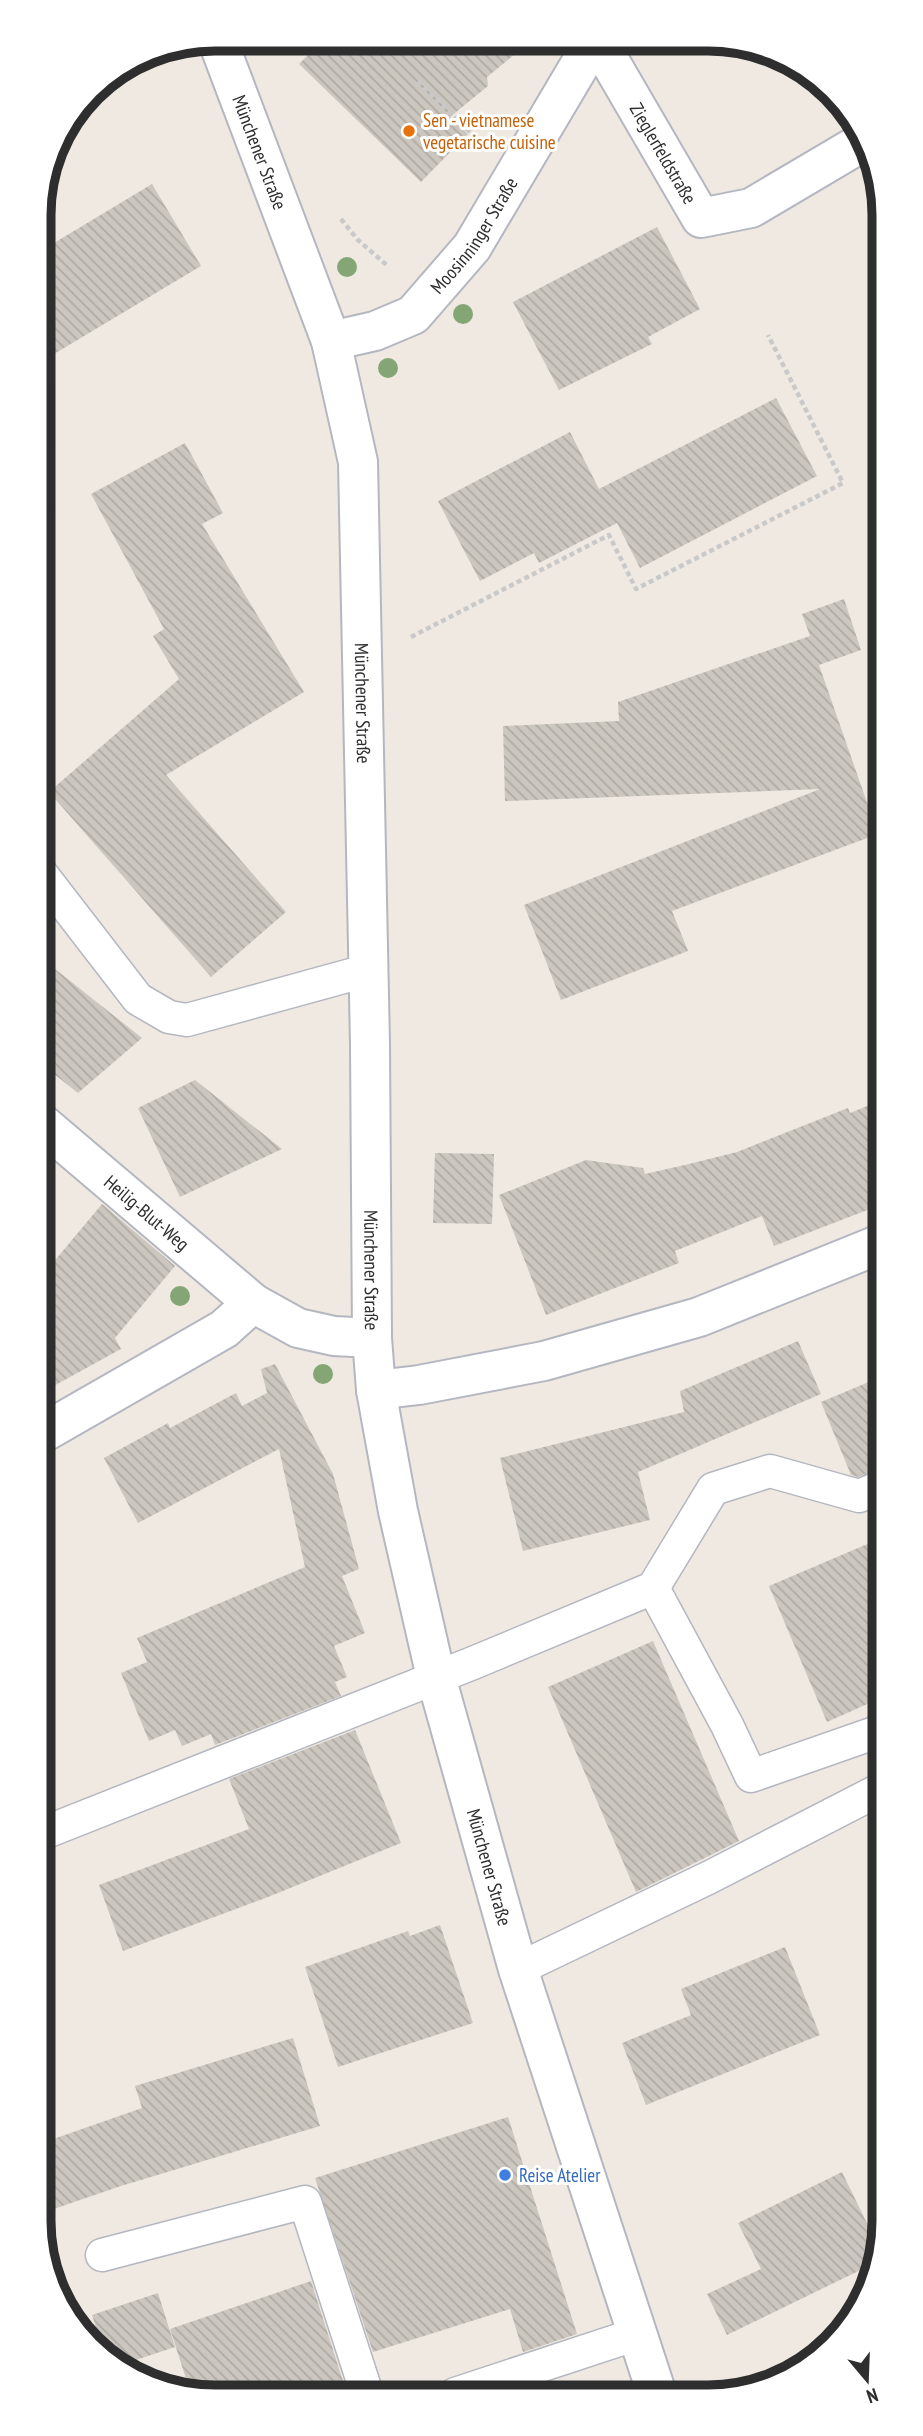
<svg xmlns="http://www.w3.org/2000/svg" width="923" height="2436" font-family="'PT Sans Narrow',sans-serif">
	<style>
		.building { fill: url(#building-back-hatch) }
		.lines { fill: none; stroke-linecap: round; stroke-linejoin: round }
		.service-casing { stroke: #b4b7c1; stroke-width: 35 }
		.minor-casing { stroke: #b4b7c1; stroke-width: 42 }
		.tertiary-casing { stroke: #b4b7c1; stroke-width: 42 }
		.path { stroke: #c9c9c9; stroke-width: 4.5; stroke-dasharray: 5 3.5; stroke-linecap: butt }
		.service { stroke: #fff; stroke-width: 32 }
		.minor { stroke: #fff; stroke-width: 38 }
		.tertiary { stroke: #fff; stroke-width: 38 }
		.tree { fill: #84a574 }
		.food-dot { fill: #e8710a; stroke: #fff; stroke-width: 2.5 }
		.shop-dot { fill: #3f7fe0; stroke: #fff; stroke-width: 2.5 }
		.labels { text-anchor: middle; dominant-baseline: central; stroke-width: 6; stroke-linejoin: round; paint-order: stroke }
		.food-label { font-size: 19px; fill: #c56008; stroke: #fff; text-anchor: start }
		.street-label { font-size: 19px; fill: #2e2e2e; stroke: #fff }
		.shop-label { font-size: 19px; fill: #366cbe; stroke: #fff; text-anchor: start }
		.rim { fill: none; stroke: #2e2e2e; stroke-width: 9 }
	</style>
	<defs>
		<pattern id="building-back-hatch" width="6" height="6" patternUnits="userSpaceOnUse" patternTransform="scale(1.75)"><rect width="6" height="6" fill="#cbc7bf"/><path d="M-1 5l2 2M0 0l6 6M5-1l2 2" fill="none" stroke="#afaba4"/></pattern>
	</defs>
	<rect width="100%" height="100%" fill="#efe9e1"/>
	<g class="building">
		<polygon points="324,39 457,40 531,41 487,77 488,86 450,117 468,134 421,182 299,64"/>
		<polygon points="152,184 201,266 39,363 39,252"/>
		<polygon points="657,227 700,309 648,337 652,344 559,390 513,302"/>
		<polygon points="776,398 817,476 640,568 617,523 539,563 534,553 480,581 438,501 570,432 599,489"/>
		<polygon points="185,443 223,513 202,524 304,692 166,775 286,912 211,977 49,792 179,679 153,636 164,629 91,494"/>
		<polygon points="844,599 861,650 819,665 878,834 672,911 688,951 561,1000 524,905 820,789 505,801 503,726 619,721 618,702 810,636 802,614"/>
		<polygon points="40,957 142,1038 78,1093 40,1063"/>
		<polygon points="195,1080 282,1149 180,1197 138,1108"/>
		<polygon points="882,1100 883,1204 774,1246 762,1216 675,1251 679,1263 546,1315 499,1195 586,1160 643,1168 645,1174 689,1164 737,1152 848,1108 850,1113"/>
		<polygon points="435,1153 494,1154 492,1224 433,1223"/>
		<polygon points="102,1204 175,1266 115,1338 121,1349 41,1393 41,1277"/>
		<polygon points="798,1341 821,1394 638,1472 650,1520 523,1551 500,1458 684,1412 680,1391"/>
		<polygon points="275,1364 333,1474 359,1569 342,1576 365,1633 334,1646 347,1677 335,1682 341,1696 215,1745 211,1734 182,1746 175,1730 149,1741 121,1673 147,1662 137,1638 305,1567 279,1449 138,1523 104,1458 168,1423 170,1428 236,1393 242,1406 267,1393 261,1369"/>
		<polygon points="883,1376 883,1468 858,1477 851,1475 821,1402"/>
		<polygon points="883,1506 883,1697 827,1722 769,1586 879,1539 868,1512"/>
		<polygon points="653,1641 739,1841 636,1892 548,1687"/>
		<polygon points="355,1730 401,1843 268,1897 123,1951 99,1885 249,1829 229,1779"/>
		<polygon points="440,1925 473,2023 338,2067 305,1967 408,1931 410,1936"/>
		<polygon points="785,1947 820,2035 646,2105 622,2043 691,2015 681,1989"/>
		<polygon points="293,2038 320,2126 121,2186 42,2213 42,2143 142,2108 135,2086"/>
		<polygon points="508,2117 577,2334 523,2352 510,2309 373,2352 315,2178"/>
		<polygon points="842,2172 880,2250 877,2262 727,2335 707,2294 761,2269 738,2223"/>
		<polygon points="311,2281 343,2381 303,2394 191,2394 170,2329"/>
		<polygon points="158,2293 175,2347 124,2364 105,2354 92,2315"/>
	</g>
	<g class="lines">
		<defs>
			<g id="service">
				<polyline points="40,872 138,999 169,1017 187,1020 369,970"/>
				<polyline points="653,1588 727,1725 751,1776 883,1730"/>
				<polyline points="41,1834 473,1663 653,1588 713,1489 770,1471 859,1496 883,1486"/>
				<polyline points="518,1969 708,1878 883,1788"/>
				<polyline points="102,2255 305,2202 367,2394"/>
				<polyline points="455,2394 637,2334"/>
			</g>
			<g id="minor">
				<path id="s1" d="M598 41 701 218 751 208 861 143"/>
				<path id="s2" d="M331 341 375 331 413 315 472 247 594 41"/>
				<path id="s3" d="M40 1122 253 1303 298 1328 334 1336 372 1338"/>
				<polyline points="376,1390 419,1385 544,1361 699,1317 883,1243"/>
				<polyline points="41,1434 224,1329 253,1303"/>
			</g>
			<g id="tertiary">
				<path id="s4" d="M217 39 331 341 358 462 370 1044 372 1338 376 1390 398 1511 436 1677 518 1969 657 2394"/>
			</g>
		</defs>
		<use href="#service" class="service-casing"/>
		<use href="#minor" class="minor-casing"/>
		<use href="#tertiary" class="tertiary-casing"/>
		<g class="path">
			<polyline points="418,81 477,139"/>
			<polyline points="341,219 358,240 389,267"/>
			<polyline points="411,637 609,535 636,589 843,483 768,335"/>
		</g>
		<use href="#service" class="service"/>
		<use href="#minor" class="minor"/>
		<use href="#tertiary" class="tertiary"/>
	</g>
	<g class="tree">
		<circle cx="347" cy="267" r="10"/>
		<circle cx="463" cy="314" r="10"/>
		<circle cx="388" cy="368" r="10"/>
		<circle cx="180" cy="1296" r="10"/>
		<circle cx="323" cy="1374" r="10"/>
	</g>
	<circle class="food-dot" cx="409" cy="131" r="7"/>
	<circle class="shop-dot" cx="505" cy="2175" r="7"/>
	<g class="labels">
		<g class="food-label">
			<text x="423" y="120">Sen - vietnamese<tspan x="423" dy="22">vegetarische cuisine</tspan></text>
		</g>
		<g class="street-label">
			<text stroke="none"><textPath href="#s4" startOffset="121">Münchener Straße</textPath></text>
			<text stroke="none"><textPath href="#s1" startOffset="130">Zieglerfeldstraße</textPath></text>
			<text stroke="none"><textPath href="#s2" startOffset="187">Moosinninger Straße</textPath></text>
			<text stroke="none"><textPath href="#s4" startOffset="688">Münchener Straße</textPath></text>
			<text stroke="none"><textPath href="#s3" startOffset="140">Heilig-Blut-Weg</textPath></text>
			<text stroke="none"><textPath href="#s4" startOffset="1255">Münchener Straße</textPath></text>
			<text stroke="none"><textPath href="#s4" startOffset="1866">Münchener Straße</textPath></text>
		</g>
		<g class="shop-label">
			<text x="519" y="2175">Reise Atelier</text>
		</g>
	</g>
	<path d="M0 0H923V2436H0ZM215 51H708A164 164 0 0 1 872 215V2221A164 164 0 0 1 708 2385H215A164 164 0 0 1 51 2221V215A164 164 0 0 1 215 51Z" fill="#fff" fill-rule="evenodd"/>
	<path class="rim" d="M215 51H708A164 164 0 0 1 872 215V2221A164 164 0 0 1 708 2385H215A164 164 0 0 1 51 2221V215A164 164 0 0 1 215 51Z"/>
	<g transform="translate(867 2380) rotate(161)" stroke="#ffffff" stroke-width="5" paint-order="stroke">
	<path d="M0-5L12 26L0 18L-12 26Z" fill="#2e2e2e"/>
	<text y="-10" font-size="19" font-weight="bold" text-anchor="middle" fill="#2e2e2e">N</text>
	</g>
</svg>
